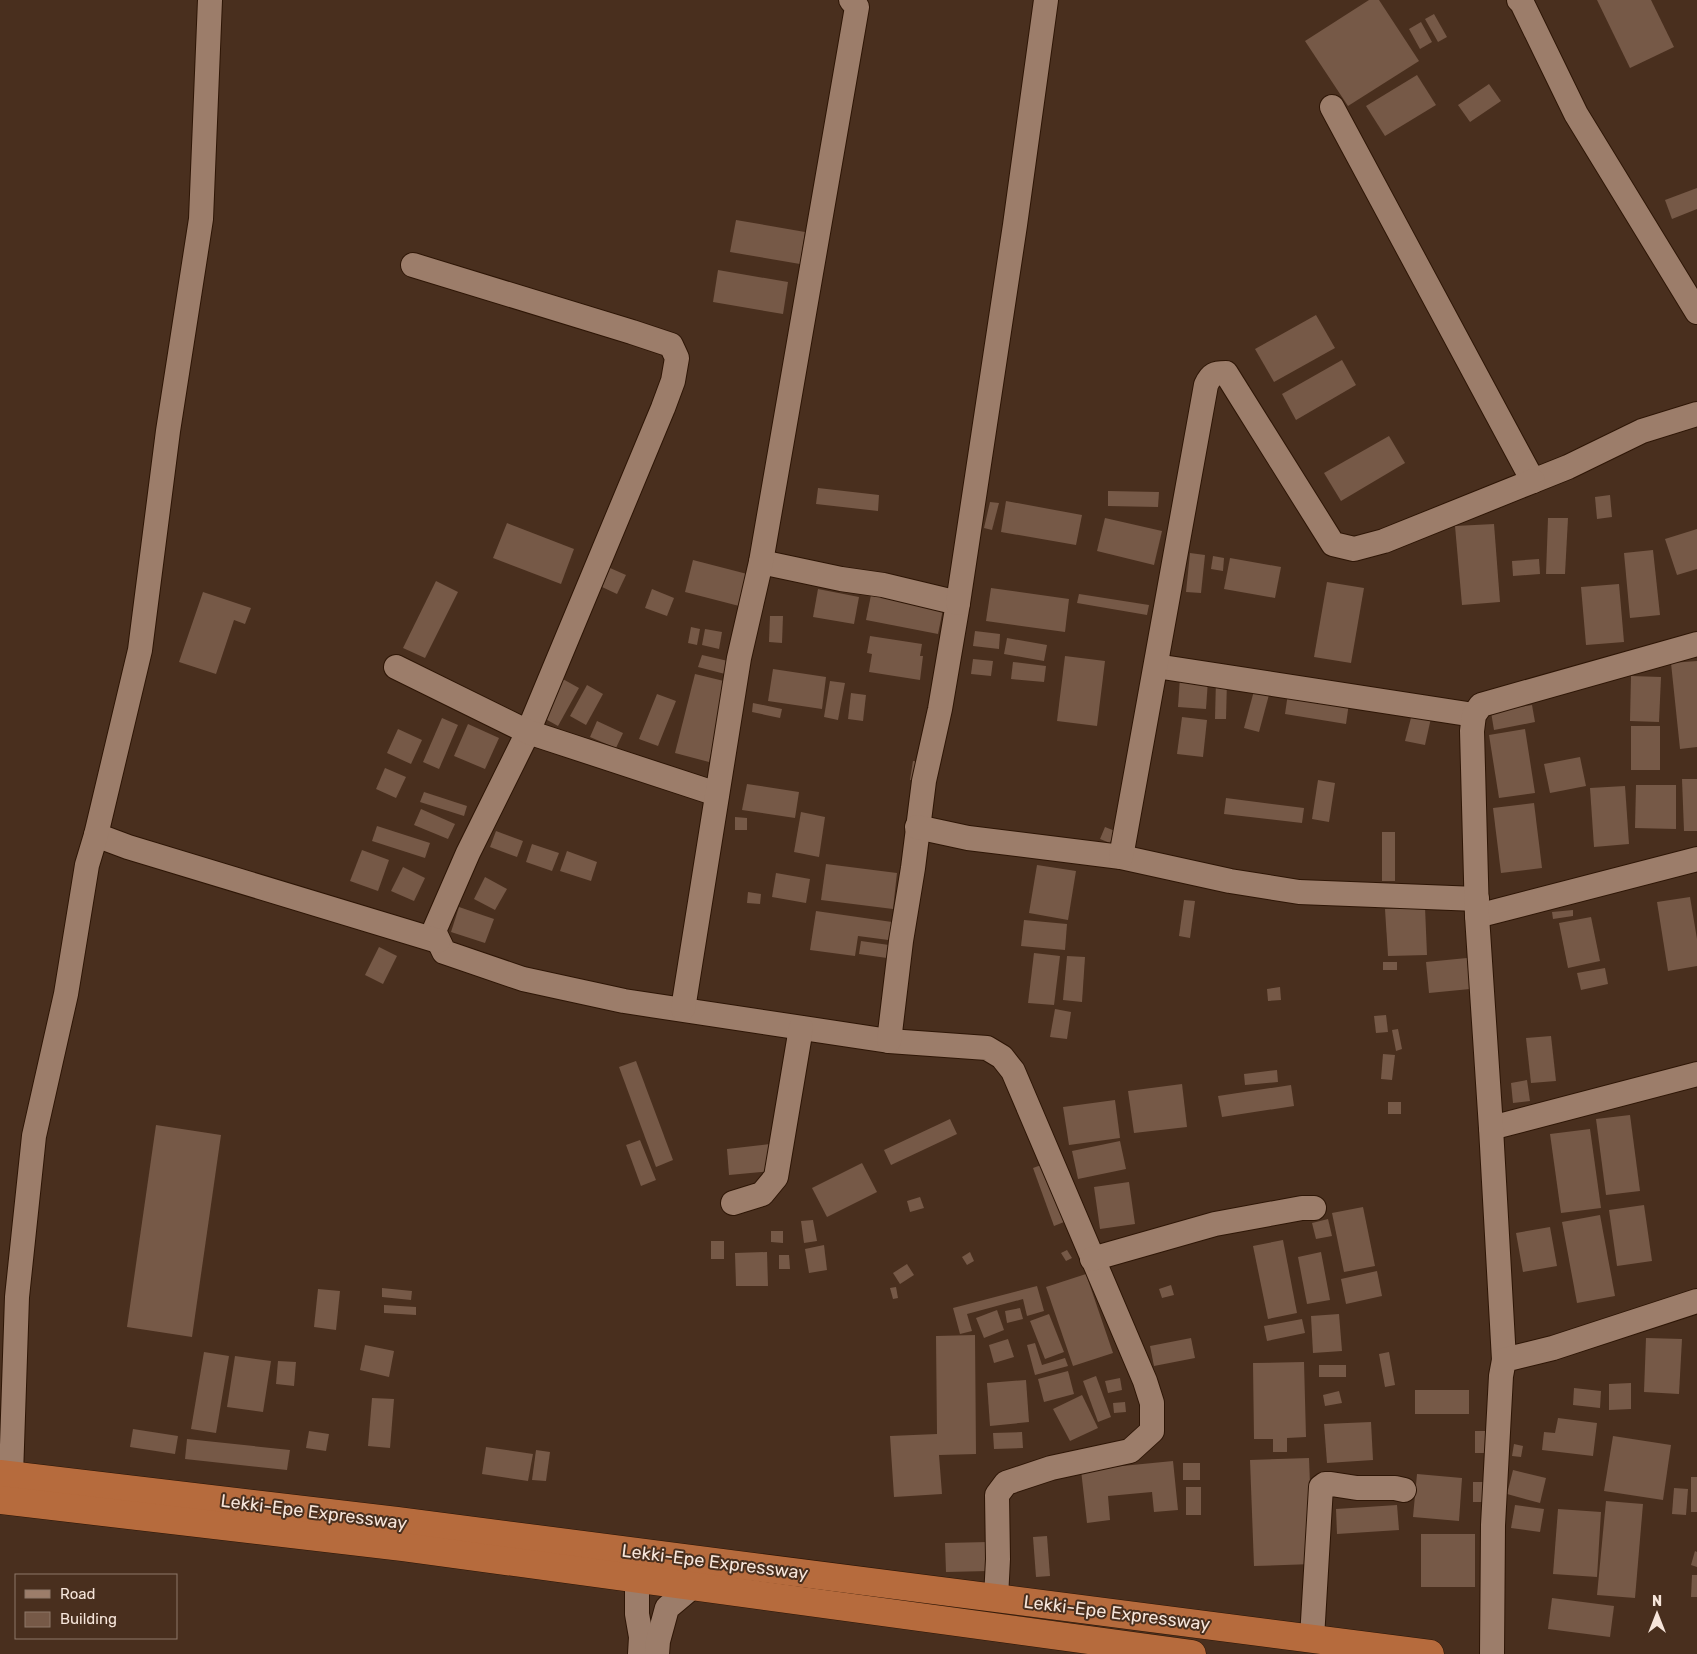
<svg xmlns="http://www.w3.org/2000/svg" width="1697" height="1654" font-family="Rubik,sans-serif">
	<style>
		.building { fill: #765947 }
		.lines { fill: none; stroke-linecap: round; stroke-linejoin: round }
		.minor-casing { stroke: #2e1606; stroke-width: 26 }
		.highway-casing { stroke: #2e1606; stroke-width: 29 }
		.minor { stroke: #9c7d6a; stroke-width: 24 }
		.highway { stroke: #b66b3d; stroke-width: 28 }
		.labels { text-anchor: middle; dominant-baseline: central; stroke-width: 4; stroke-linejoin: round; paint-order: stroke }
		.street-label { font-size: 18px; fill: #f6e5da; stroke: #492f1e }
	</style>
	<rect width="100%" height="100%" fill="#492f1e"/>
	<g class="building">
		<polygon points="1369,0 1379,0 1419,61 1348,106 1305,41"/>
		<polygon points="1597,0 1651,0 1674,47 1630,68"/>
		<polygon points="1434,14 1447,37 1438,42 1425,19"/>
		<polygon points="1421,22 1432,42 1420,49 1409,29"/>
		<polygon points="1417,75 1436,105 1385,136 1366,106"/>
		<polygon points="1489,84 1501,101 1470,122 1458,105"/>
		<polygon points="1697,188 1697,209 1672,219 1665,200"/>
		<polygon points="736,220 805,232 800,264 730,252"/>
		<polygon points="718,270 788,282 783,314 713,302"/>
		<polygon points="1316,315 1335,348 1274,382 1255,349"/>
		<polygon points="1342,360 1356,385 1296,420 1282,394"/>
		<polygon points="1389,436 1405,463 1341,501 1324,473"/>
		<polygon points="818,488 879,495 878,511 816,504"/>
		<polygon points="1108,491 1159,492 1158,507 1108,506"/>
		<polygon points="1610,495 1612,517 1597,519 1595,497"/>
		<polygon points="1006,501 1082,515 1076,545 1001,532"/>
		<polygon points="990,502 999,503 992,530 984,528"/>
		<polygon points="1105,518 1162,531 1154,565 1097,551"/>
		<polygon points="1548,518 1568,518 1565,574 1546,574"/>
		<polygon points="507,523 574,549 561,584 493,558"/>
		<polygon points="1494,524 1500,602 1462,605 1455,526"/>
		<polygon points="1697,529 1697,569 1677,575 1665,539"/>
		<polygon points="1653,550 1660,615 1630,618 1624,553"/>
		<polygon points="1190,553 1205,555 1201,593 1186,592"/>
		<polygon points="1213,556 1224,558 1223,571 1211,569"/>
		<polygon points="1230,558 1281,567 1275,598 1224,589"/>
		<polygon points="1539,559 1540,574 1513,576 1512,561"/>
		<polygon points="693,560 751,575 743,607 685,592"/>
		<polygon points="610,568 626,575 617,594 602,587"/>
		<polygon points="436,581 458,592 425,658 403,648"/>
		<polygon points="1327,582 1364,588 1351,663 1314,657"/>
		<polygon points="1619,584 1624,642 1586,645 1581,587"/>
		<polygon points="991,588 1069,599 1065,632 986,621"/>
		<polygon points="652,589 674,598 667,616 645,608"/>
		<polygon points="818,589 859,597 854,624 813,617"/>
		<polygon points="203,592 251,608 245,624 234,620 216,674 179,662"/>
		<polygon points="1079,594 1149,605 1147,615 1077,603"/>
		<polygon points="871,595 943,609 938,634 866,620"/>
		<polygon points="770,616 783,616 782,643 769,642"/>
		<polygon points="691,627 700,629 697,645 688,643"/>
		<polygon points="705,629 722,632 719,649 702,645"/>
		<polygon points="975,631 1000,634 999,649 973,646"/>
		<polygon points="870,636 922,644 920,656 923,656 920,680 869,672 872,654 867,653"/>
		<polygon points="1007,638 1047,645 1044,661 1004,654"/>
		<polygon points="702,655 728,661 725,674 698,667"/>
		<polygon points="1065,656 1105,661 1097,726 1057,721"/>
		<polygon points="973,659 993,661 991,676 971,674"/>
		<polygon points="1697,661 1697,747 1680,749 1671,663"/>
		<polygon points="1013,662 1046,666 1044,682 1011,679"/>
		<polygon points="773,669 826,677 822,709 768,701"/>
		<polygon points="695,674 728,682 709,762 675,753"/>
		<polygon points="1631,676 1661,677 1659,722 1630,721"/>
		<polygon points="561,678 579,688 558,726 540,716"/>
		<polygon points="1180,678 1208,680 1206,709 1178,707"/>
		<polygon points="1216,679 1227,680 1226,719 1215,719"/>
		<polygon points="830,681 845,683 838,720 824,717"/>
		<polygon points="587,685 603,694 586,725 570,716"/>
		<polygon points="1255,687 1270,691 1259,732 1244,728"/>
		<polygon points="851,693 866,695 863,721 848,719"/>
		<polygon points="1288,693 1349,703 1346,724 1285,714"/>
		<polygon points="657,694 676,701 658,746 639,739"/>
		<polygon points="753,703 782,709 780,718 752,712"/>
		<polygon points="1532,705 1535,722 1494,730 1491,712"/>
		<polygon points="1412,714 1431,718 1425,745 1405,741"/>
		<polygon points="1182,717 1207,720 1203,757 1177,754"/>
		<polygon points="442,718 458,725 439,769 423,762"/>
		<polygon points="597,721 623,733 616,748 590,737"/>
		<polygon points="468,724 499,738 485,769 454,756"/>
		<rect x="1631" y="726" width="29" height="44"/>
		<polygon points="398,729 422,740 411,764 387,753"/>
		<polygon points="1525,729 1535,793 1499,798 1489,735"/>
		<polygon points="1580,757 1586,786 1550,793 1544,764"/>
		<polygon points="913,761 923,762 921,781 910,780"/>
		<polygon points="385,768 406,777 396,798 376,789"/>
		<polygon points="1682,779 1697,779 1697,831 1684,831"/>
		<polygon points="1318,780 1335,783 1329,822 1312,819"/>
		<polygon points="747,784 799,792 795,818 742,810"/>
		<polygon points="1636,785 1676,785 1676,829 1635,828"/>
		<polygon points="1625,786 1629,844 1594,847 1590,788"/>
		<polygon points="424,792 467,806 464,816 420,802"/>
		<polygon points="1226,798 1304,808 1302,823 1224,814"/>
		<polygon points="1534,803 1542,868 1501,873 1493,808"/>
		<polygon points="421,809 455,824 448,839 414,825"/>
		<polygon points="801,812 825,817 819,857 794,852"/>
		<polygon points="735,817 747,818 747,830 735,830"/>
		<polygon points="377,826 430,843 425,858 372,841"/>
		<polygon points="1105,827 1115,831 1110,843 1100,839"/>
		<polygon points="496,831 523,841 517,857 490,847"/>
		<rect x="1382" y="832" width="13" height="49"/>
		<polygon points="532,844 559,853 552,871 526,862"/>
		<polygon points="362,850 389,860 378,891 350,881"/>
		<polygon points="567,851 597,862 591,881 560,871"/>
		<polygon points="826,864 897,873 893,909 821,900"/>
		<polygon points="1037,865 1076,871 1068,920 1029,913"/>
		<polygon points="403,867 425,878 414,901 391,891"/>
		<polygon points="776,873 810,879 806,903 772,897"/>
		<polygon points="485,877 507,889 495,910 474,899"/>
		<polygon points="748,892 761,894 760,904 747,903"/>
		<polygon points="1690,897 1697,939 1697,966 1668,971 1657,902"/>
		<polygon points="1184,900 1195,901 1190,938 1179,936"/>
		<polygon points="459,907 494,919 485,943 451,932"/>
		<polygon points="1425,907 1427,955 1388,956 1385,909"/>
		<polygon points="1573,910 1573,916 1553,919 1552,912"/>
		<polygon points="816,911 899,923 896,941 858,936 855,956 810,950"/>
		<polygon points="1591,917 1600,961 1568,968 1559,923"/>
		<polygon points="1024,920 1067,924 1065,950 1021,946"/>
		<polygon points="861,941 896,946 894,959 859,954"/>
		<polygon points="379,947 397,956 383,984 365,975"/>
		<polygon points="1034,953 1060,956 1054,1005 1028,1003"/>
		<polygon points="1067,956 1085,957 1082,1002 1063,1000"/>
		<polygon points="1467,958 1470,989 1429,993 1426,962"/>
		<rect x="1383" y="962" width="14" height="8"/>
		<polygon points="1605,968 1608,984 1581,990 1577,973"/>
		<polygon points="1280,987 1281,1000 1268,1001 1267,989"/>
		<polygon points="1055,1009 1071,1012 1067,1039 1050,1037"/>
		<polygon points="1386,1015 1388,1032 1376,1033 1374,1016"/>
		<polygon points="1398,1029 1402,1049 1396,1051 1392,1030"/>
		<polygon points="1551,1036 1556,1081 1531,1083 1526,1038"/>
		<polygon points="1383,1054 1395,1055 1392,1080 1381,1079"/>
		<polygon points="636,1061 673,1160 656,1167 619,1067"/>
		<polygon points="1277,1070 1278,1082 1245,1085 1244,1074"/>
		<polygon points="1527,1080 1530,1101 1513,1103 1511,1083"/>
		<polygon points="1182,1084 1187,1127 1134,1133 1128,1091"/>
		<polygon points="1291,1085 1294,1106 1222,1117 1218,1096"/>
		<polygon points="1115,1100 1120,1138 1069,1145 1063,1107"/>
		<rect x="1388" y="1102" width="13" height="12"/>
		<polygon points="1630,1115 1640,1191 1606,1195 1596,1119"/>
		<polygon points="950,1119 957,1134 891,1165 884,1150"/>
		<polygon points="156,1125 221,1135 192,1337 127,1327"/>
		<polygon points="1590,1129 1601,1208 1561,1213 1550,1134"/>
		<polygon points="640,1140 656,1180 641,1186 626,1145"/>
		<polygon points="1120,1141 1126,1169 1078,1179 1072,1151"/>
		<polygon points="770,1144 772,1171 729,1175 727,1149"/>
		<polygon points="862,1163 877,1192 827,1217 812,1188"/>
		<polygon points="1044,1164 1064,1222 1054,1226 1033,1168"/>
		<polygon points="1129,1182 1135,1224 1100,1229 1094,1187"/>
		<polygon points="920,1197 924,1208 910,1212 907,1201"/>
		<polygon points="1644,1205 1652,1261 1617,1266 1609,1210"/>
		<polygon points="1363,1207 1375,1266 1344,1272 1332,1213"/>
		<polygon points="1600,1215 1615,1296 1577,1303 1562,1222"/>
		<polygon points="1328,1219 1332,1236 1316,1239 1312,1223"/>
		<polygon points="813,1220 817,1241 804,1243 801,1221"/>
		<polygon points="1550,1227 1557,1266 1523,1272 1516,1233"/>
		<polygon points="771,1231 783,1231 783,1243 771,1242"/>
		<polygon points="1283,1240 1297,1313 1268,1319 1253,1246"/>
		<rect x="711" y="1241" width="13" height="18"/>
		<polygon points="824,1245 827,1270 809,1273 805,1249"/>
		<polygon points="1067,1250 1072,1258 1066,1261 1061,1253"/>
		<polygon points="767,1252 768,1286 736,1286 735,1253"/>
		<polygon points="970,1252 974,1261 967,1265 962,1257"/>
		<polygon points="1321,1252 1330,1300 1307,1304 1298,1257"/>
		<polygon points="779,1255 789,1255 790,1269 779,1269"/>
		<polygon points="907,1264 914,1275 900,1284 893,1273"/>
		<polygon points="1377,1271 1382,1296 1346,1304 1341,1279"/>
		<polygon points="1086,1274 1113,1353 1073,1366 1046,1287"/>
		<polygon points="1171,1285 1174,1295 1162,1298 1159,1289"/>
		<polygon points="1037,1286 1044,1311 1027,1316 1023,1299 967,1314 972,1331 960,1334 953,1308"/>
		<polygon points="896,1287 898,1298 893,1299 890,1288"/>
		<polygon points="382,1288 412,1291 411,1300 382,1297"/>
		<polygon points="318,1289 340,1291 336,1330 314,1327"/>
		<polygon points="384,1305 416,1307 416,1315 384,1313"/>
		<polygon points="1020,1308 1023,1319 1007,1323 1005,1311"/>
		<polygon points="997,1310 1004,1330 984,1338 976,1318"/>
		<polygon points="1049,1314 1064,1352 1045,1359 1030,1321"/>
		<polygon points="1339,1314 1342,1351 1313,1353 1311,1316"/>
		<polygon points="1302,1319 1305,1333 1267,1341 1264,1326"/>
		<polygon points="975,1335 976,1454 939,1455 942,1494 894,1497 890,1436 937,1434 936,1336"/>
		<polygon points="1191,1338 1195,1358 1154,1366 1150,1346"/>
		<polygon points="1646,1338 1682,1339 1679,1394 1644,1392"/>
		<polygon points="1008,1339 1014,1357 994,1363 989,1345"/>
		<polygon points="1035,1343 1042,1365 1065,1358 1068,1366 1035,1375 1027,1345"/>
		<polygon points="365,1345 394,1351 389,1377 360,1370"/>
		<polygon points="204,1352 229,1356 216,1433 191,1429"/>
		<polygon points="1389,1352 1395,1385 1385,1387 1379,1354"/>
		<polygon points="235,1356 271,1361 263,1412 227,1407"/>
		<polygon points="278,1361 296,1362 294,1386 276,1384"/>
		<polygon points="1304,1362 1306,1437 1287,1438 1287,1452 1273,1452 1273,1439 1254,1439 1253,1363"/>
		<rect x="1319" y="1365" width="27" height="12"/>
		<polygon points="1068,1371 1074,1394 1044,1402 1038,1379"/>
		<polygon points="1096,1376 1111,1417 1098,1422 1083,1381"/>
		<polygon points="1120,1378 1122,1390 1108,1393 1105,1381"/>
		<polygon points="1026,1380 1029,1422 990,1426 987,1383"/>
		<polygon points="1631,1383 1631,1409 1609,1410 1609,1384"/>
		<polygon points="1574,1388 1601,1391 1600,1408 1573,1405"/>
		<rect x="1415" y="1390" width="54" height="24"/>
		<polygon points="1339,1391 1342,1403 1325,1406 1323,1395"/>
		<polygon points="1082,1395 1098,1428 1070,1441 1053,1409"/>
		<polygon points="372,1398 394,1399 390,1448 368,1446"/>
		<polygon points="1125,1402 1126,1412 1114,1413 1113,1403"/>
		<polygon points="1558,1418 1597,1423 1593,1456 1542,1450 1544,1432 1555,1433"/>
		<polygon points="1371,1422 1373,1460 1327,1463 1324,1424"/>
		<polygon points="133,1429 178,1436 175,1454 130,1447"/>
		<polygon points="309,1431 329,1434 326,1451 306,1448"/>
		<rect x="1475" y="1431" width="14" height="22"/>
		<polygon points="1022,1432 1023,1448 994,1449 993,1433"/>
		<polygon points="1613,1436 1671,1445 1663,1500 1604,1491"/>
		<polygon points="187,1439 290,1450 287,1470 185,1459"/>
		<polygon points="1514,1444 1523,1446 1521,1457 1512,1456"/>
		<polygon points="486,1447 533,1454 528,1481 482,1474"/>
		<polygon points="536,1450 550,1452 546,1481 532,1480"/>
		<polygon points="1309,1458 1313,1564 1254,1566 1250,1460"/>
		<polygon points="1173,1461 1178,1510 1154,1512 1152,1492 1108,1496 1110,1520 1087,1523 1081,1470"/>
		<rect x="1183" y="1463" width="17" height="17"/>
		<polygon points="1513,1470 1546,1478 1540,1503 1507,1494"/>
		<polygon points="1417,1474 1462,1478 1459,1521 1413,1517"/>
		<rect x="1691" y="1477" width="6" height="35"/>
		<rect x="1473" y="1482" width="12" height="20"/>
		<rect x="1186" y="1487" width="15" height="28"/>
		<polygon points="1674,1488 1688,1489 1686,1515 1672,1514"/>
		<polygon points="1606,1501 1643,1504 1635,1598 1597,1595"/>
		<polygon points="1397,1505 1399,1530 1337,1534 1336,1509"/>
		<polygon points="1515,1505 1544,1509 1540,1532 1511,1528"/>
		<polygon points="1558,1509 1601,1512 1597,1577 1553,1574"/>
		<rect x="1421" y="1534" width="54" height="53"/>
		<polygon points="1047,1536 1050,1576 1036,1577 1033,1537"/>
		<polygon points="988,1542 989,1571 946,1572 945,1543"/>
		<polygon points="1695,1551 1697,1552 1697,1567 1691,1565"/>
		<polygon points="1692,1575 1697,1575 1697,1597 1691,1597"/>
		<polygon points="1552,1598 1614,1606 1610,1637 1548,1629"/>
	</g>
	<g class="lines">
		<defs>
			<g id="minor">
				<polyline points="1519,0 1522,3 1576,114 1697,312"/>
				<polyline points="1332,107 1533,481 1568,467 1642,431 1697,414"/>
				<polyline points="413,265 632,332 671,345 677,358 673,381 663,408 528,732 468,853 434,931 444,952 523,979 624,1001 889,1041 987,1048 1002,1057 1013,1071 1145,1381 1152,1403 1152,1431 1130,1451 1051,1468 1006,1483 997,1495 998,1559 996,1598"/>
				<polyline points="761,562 841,579 883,585 958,603 940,709 924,781 913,868 901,941 889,1041"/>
				<polyline points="958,603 1015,225 1046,0"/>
				<polyline points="1156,666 1474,715"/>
				<polyline points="396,667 528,732 717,794"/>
				<polyline points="917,827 968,838 1121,857 1230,881 1299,892 1477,899"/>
				<polyline points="96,835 128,847 438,941"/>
				<path d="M1121 857 1206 385C1211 374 1215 373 1226 373L1333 544 1354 549 1384 541 1533 481"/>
				<polyline points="1477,916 1697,859"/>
				<polyline points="683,1009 739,658 761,562 857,7 851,0"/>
				<polyline points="1491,1128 1697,1074"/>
				<polyline points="733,1203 762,1194 776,1177 801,1028"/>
				<polyline points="1092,1259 1215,1224 1302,1208 1314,1208"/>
				<polyline points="1504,1360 1491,1128 1477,916 1472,731 1474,715 1481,705 1697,644"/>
				<polyline points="11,1475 17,1297 34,1136 66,994 87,865 96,835 140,650 168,431 201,219 210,0"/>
				<polyline points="637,1579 637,1614 641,1637 640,1654"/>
				<polyline points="1312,1638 1321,1487 1325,1484 1331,1484 1357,1488 1395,1488 1404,1490"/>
				<polyline points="657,1654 658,1641 667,1608 692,1587"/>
				<polyline points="1492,1654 1493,1525 1501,1376 1504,1360 1553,1348 1697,1301"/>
			</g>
			<g id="highway">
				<polyline points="0,1474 397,1521 1430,1654"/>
				<polyline points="0,1500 403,1547 1192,1654"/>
			</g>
		</defs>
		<use href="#minor" class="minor-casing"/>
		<use href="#highway" class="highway-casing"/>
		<use href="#minor" class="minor"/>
		<use href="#highway" class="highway"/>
	</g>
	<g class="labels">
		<g class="street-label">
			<text transform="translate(314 1512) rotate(7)">Lekki-Epe Expressway</text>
			<text transform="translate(715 1562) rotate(7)">Lekki-Epe Expressway</text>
			<text transform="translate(1117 1613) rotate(7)">Lekki-Epe Expressway</text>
		</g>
	</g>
	<rect x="15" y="1574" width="162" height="65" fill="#492f1e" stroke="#8e7869"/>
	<rect x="25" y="1590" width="25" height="8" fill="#9c7d6a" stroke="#8e7869"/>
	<text x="60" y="1599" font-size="15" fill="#f6e5da">Road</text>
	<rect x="25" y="1612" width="25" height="15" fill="#765947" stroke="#8e7869"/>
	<text x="60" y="1624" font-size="15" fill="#f6e5da">Building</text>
	<g transform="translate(1657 1614)" stroke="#492f1e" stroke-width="4" paint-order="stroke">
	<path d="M0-4L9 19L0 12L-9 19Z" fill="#f6e5da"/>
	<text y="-8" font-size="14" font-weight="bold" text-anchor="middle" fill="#f6e5da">N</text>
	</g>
</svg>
